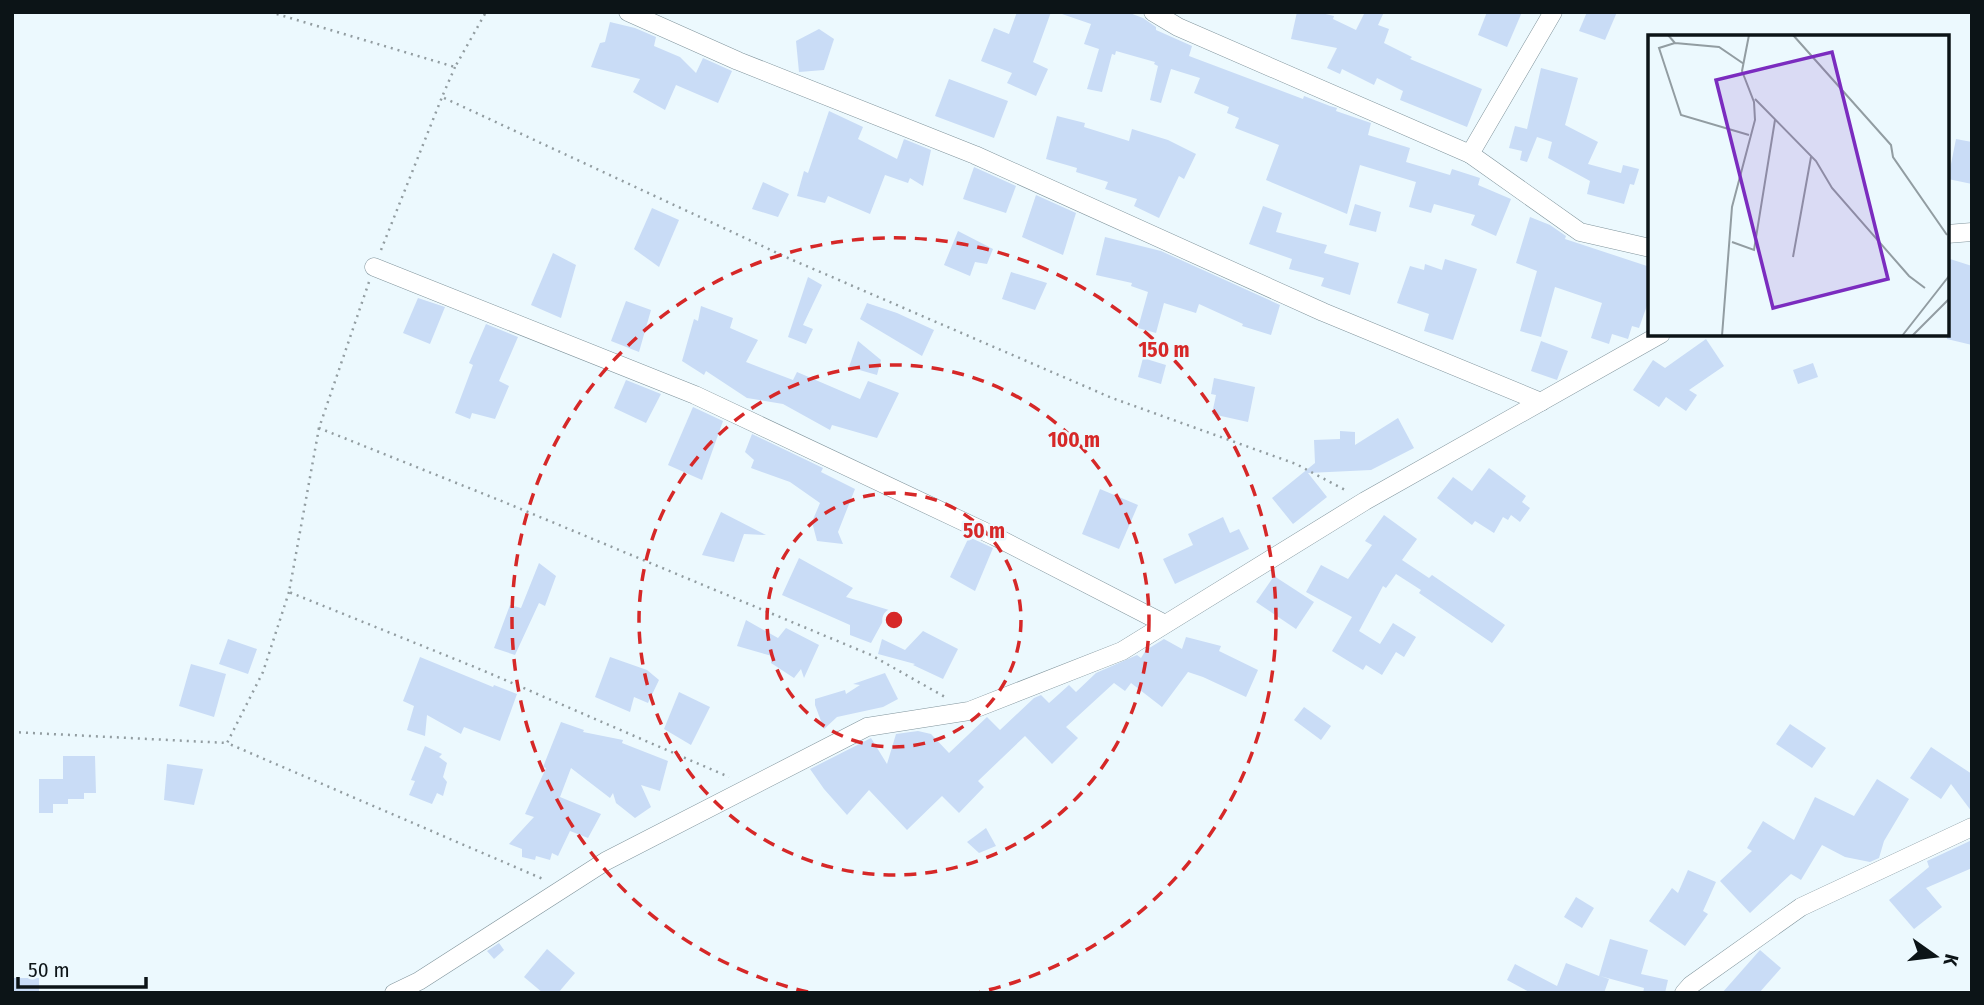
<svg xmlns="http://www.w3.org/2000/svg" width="1984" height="1005" font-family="'Fira Sans Condensed',sans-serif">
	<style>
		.building { fill: #c9dcf6 }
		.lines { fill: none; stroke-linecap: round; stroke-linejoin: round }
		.street-casing { stroke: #80949c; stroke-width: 19 }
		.path { stroke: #929da1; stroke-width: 2.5; stroke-dasharray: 2 5; stroke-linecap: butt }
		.street { stroke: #fff; stroke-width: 18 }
		.ring { fill: none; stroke: #d62828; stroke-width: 3.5; stroke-dasharray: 12 9 }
		.inset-road { fill: none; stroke: #929da2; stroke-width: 2 }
		.view { fill: #7b2cbf; fill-opacity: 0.15; stroke: #7b2cbf; stroke-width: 3.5 }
		.inset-edge { fill: none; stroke: #0c1417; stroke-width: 3.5 }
		.centre { fill: #d62828; stroke: #ecf9fe; stroke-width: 3.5 }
		.ring-label { font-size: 21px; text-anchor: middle; font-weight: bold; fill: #d62828; stroke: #ecf9fe; stroke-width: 5; stroke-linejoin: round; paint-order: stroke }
	</style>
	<rect width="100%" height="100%" fill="#ecf9fe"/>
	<g class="building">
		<polygon points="1017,12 1051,12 1033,62 1048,69 1036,96 1007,83 1012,73 981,61 994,28 1009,34"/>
		<polygon points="1062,12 1127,12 1143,18 1156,27 1156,30 1192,46 1189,56 1303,99 1304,96 1330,106 1337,108 1336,111 1371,123 1368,135 1410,148 1406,162 1450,175 1452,169 1480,178 1478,185 1511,199 1496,236 1471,225 1475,215 1434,204 1431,213 1409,207 1416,182 1360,165 1347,214 1266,180 1279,145 1235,128 1239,118 1227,113 1229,107 1194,93 1200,78 1171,69 1161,103 1150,100 1158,66 1154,64 1155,62 1116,51 1115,55 1112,54 1102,92 1087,89 1099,49 1084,44 1091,24 1062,14"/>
		<polygon points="1297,12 1317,12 1334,16 1333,19 1356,30 1365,12 1384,12 1378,25 1389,29 1384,43 1412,57 1410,59 1482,89 1467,127 1400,100 1403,91 1377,78 1374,85 1342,69 1340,74 1327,68 1337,48 1291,39"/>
		<polygon points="1487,12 1522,12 1507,47 1478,35"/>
		<polygon points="1587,12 1617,12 1605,40 1579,31"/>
		<polygon points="610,22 635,28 656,37 654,46 680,57 696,73 703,58 732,71 718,103 676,85 665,110 633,92 640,79 591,67 600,43 605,42"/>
		<polygon points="819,29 834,39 824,70 799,72 796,41"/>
		<polygon points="1541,68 1578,78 1565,125 1598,142 1588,164 1621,173 1623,165 1639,169 1634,185 1630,184 1624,204 1587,194 1590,181 1548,158 1552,142 1537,137 1527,162 1520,160 1522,151 1509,148 1515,126 1527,129"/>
		<polygon points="949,79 1008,101 994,138 935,116"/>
		<polygon points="829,111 863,127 858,139 897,159 904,139 931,150 923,186 910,178 908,183 885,175 870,214 828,196 825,203 797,196 804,171 808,173"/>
		<polygon points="1057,116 1085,123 1084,127 1129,141 1132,129 1168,140 1196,154 1184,179 1179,176 1159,218 1134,206 1137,199 1105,189 1108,182 1076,172 1077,168 1046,159"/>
		<polygon points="1956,139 1972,142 1972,184 1948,179"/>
		<polygon points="974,167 1016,186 1006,213 963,199"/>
		<polygon points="763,182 789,194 778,217 752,209"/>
		<polygon points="1036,195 1076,213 1063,255 1022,237"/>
		<polygon points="1355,204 1381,212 1376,232 1349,225"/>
		<polygon points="1263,206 1282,213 1276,232 1327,245 1324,253 1359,263 1350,295 1321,286 1324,278 1289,269 1292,259 1249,244"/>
		<polygon points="652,208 679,220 659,267 634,249"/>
		<polygon points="1530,217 1550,225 1566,236 1565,239 1650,267 1650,297 1639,328 1632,326 1628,339 1612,334 1609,344 1591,338 1602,303 1555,287 1541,337 1520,331 1537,271 1516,263"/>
		<polygon points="958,231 993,249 987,264 975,262 970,276 944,265"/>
		<polygon points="1105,237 1161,251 1280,305 1271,335 1242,326 1243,324 1199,304 1196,313 1164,303 1156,333 1138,328 1148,292 1131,286 1132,283 1096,275"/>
		<polygon points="553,253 576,265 561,318 531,305"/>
		<polygon points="1445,259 1477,269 1453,340 1424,331 1429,314 1397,303 1410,266 1424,270 1425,264 1442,270"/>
		<polygon points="1950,259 1972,266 1972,345 1947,339 1947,268"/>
		<polygon points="1011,272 1047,283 1035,310 1002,299"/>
		<polygon points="808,277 822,285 803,325 813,329 806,344 788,337"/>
		<polygon points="418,298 445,307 430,344 403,333"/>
		<polygon points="626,301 651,310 639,352 611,341"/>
		<polygon points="867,303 897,313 934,330 922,356 860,319"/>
		<polygon points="701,306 733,318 730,328 758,340 746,362 793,380 797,372 860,399 868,381 899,393 877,438 832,425 830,430 783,404 747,398 706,371 704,375 682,361 694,319 698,321"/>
		<polygon points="486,324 518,337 499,381 509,386 495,419 472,413 470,419 455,413 473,365 469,363"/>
		<polygon points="1706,339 1724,366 1689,390 1697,395 1686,411 1666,397 1659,407 1633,390 1653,360 1665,368"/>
		<polygon points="858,341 881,360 877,375 849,367"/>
		<polygon points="1541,341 1568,351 1557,380 1531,371"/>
		<polygon points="1143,358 1166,365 1161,384 1138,377"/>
		<polygon points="1813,363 1818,377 1798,384 1793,370"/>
		<polygon points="1214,378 1255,387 1248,422 1212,414 1216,395 1211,394"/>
		<polygon points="626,380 661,394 646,423 614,408"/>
		<polygon points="693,407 723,421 702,480 668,465"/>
		<polygon points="1398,418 1414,448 1371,470 1308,473 1327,497 1293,524 1272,498 1315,463 1314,440 1340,439 1340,431 1355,432 1355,445"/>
		<polygon points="752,434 823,468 821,472 855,489 838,532 843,544 817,541 812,522 820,503 790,482 751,468 754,460 745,452"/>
		<polygon points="1489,468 1526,496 1522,502 1530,508 1520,522 1511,515 1508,520 1503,517 1494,533 1475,521 1472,525 1437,498 1453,477 1472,491"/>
		<polygon points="1100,489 1138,505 1119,549 1082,534"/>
		<polygon points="721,512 766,535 744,534 734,562 702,555"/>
		<polygon points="1384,515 1417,539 1402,560 1429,578 1432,575 1505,625 1492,643 1419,593 1421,590 1396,574 1386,588 1383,586 1359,631 1380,644 1393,623 1416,637 1404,657 1396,652 1382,675 1366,665 1363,670 1332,651 1352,617 1306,592 1321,565 1348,579 1372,545 1365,541"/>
		<polygon points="1223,517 1230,533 1239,529 1249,549 1175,584 1163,559 1193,545 1188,534"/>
		<polygon points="969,537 993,548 975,591 950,577"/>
		<polygon points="799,558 853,588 846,597 889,610 871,643 850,635 850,625 782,595"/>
		<polygon points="539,563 556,576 545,606 539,603 515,655 494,648 510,605 521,608"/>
		<polygon points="1274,576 1314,602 1296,629 1256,602"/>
		<polygon points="746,620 778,638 786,628 819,645 804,678 801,669 794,678 771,663 772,656 737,646"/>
		<polygon points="923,631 958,649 943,679 913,665 915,664 878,654 882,639 905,650"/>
		<polygon points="1186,637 1221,646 1219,651 1258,670 1246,697 1203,677 1188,672 1162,707 1131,683 1125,691 1114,683 1066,727 1078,738 1052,764 1025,736 978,781 984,787 959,813 942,796 907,830 869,790 847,815 824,789 810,769 871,738 887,764 896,734 918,731 931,734 949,753 987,717 1000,730 1034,698 1041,695 1049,703 1069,685 1076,692 1096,673 1137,655 1141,658 1146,650 1164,639 1182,649"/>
		<polygon points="228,639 257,649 248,674 219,664"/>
		<polygon points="420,657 493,687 494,685 517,694 500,741 464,727 461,734 427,715 425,736 407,730 414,706 403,701"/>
		<polygon points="610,657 647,670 659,680 648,703 634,697 630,712 595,697"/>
		<polygon points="191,664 226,674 214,717 179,706"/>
		<polygon points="885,673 898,699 883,707 837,717 824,729 815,705 815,699 845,690 846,694 860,685 853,684"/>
		<polygon points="679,692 710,707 691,745 664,729"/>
		<polygon points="1304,707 1331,726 1321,740 1294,720"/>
		<polygon points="561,722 584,730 583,732 623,740 622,743 668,761 660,791 641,785 651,807 635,818 616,803 613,793 610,798 571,768 560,797 601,814 588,838 570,831 558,856 552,853 550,860 536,856 535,860 522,857 522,849 509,844 534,817 525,814 546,768 543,767"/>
		<polygon points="1790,724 1826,748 1812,768 1776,744"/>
		<polygon points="425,746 442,754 439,757 447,763 443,777 447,782 443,796 437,793 432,804 409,795 415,781 411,780"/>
		<polygon points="1931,747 1972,774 1972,812 1951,784 1941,799 1910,778"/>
		<polygon points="63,756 95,756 96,793 84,793 84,799 68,799 68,804 53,804 53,813 39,813 39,779 63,779"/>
		<polygon points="167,764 203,769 194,805 164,800"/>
		<polygon points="1877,779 1909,799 1884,841 1879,858 1870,862 1845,857 1822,845 1801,880 1791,874 1750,913 1720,881 1752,851 1747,848 1763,821 1794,840 1815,797 1854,816"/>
		<polygon points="986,828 996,846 979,853 967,842"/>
		<polygon points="1972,840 1972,868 1926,888 1942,907 1914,929 1889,900 1929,867 1927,861"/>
		<polygon points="1688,870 1716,882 1703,911 1708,914 1685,946 1649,921 1672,888 1678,893"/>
		<polygon points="1576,897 1594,908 1582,928 1564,917"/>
		<polygon points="1610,939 1648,950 1641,974 1668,980 1665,993 1643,993 1644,988 1600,976 1609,979 1604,993 1531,993 1507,980 1515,964 1557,986 1566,963 1599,976"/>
		<polygon points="499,943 504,950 494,959 487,951"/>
		<polygon points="547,949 575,973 558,993 543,993 524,977"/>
		<polygon points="1760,950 1781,968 1759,993 1722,993"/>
		<rect x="12" y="978" width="27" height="15"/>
	</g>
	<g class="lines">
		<defs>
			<g id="street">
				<polyline points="628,12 738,61 975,155 1323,312 1541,402"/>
				<polyline points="1153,12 1178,27 1470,154 1580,232 1650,248"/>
				<polyline points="1470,154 1553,12"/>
				<polyline points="1947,234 1972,232"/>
				<polyline points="374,267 695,395 994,536 1165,624"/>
				<polyline points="394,993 419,981 606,861 867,727 969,711 1122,651 1365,501 1661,334"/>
				<polyline points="1684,993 1691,985 1801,907 1972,827"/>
			</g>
		</defs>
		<use href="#street" class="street-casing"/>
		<g class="path">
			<polyline points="270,12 455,67 486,12"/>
			<polyline points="455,67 442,97 788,258 1112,398 1296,464 1347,491"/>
			<polyline points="381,250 442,97"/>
			<polyline points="369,282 319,428 504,502 871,655 945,697"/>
			<polyline points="319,428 289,592 482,670 729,777"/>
			<polyline points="289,592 263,672 227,743 543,879"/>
			<polyline points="12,732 227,743"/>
		</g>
		<use href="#street" class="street"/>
	</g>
	<g class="ring">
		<circle cx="894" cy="620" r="127"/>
		<circle cx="894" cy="620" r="255"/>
		<path d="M808 992A382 382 0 1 1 980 992"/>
	</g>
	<g transform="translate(1648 35)">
		<rect width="301" height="301" fill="#ecf9fe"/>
		<path class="inset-road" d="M20 0 27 8 11 13 33 80 101 100M145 0 243 110 245 122 299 200M27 8 71 12 96 29M107 64 168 126 184 153 261 241 277 253M84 207 106 215 127 85M145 222 163 122M74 301 84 172 107 85 106 67 94 36 101 0M254 301 301 241M264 301 301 264"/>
		<path class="view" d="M184 17 240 244 125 273 68 45Z"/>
		<rect width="301" height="301" class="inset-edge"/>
	</g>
	<circle cx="894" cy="620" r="10" class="centre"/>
	<g class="ring-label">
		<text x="1164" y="357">150 m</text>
		<text x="1074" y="447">100 m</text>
		<text x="984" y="538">50 m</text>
	</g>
	<rect width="1984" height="1005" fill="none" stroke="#0c1417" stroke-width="28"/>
	<g transform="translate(1935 956) rotate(104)" stroke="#ecf9fe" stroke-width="5" paint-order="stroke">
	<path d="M0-5L12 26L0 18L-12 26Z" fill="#0c1417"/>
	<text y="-10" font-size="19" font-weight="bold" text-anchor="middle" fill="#0c1417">K</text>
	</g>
	<path d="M18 977v10h128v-10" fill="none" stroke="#0c1417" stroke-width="3.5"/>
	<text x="28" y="977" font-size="21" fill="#0c1417" stroke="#ecf9fe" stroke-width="5" paint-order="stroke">50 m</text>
</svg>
